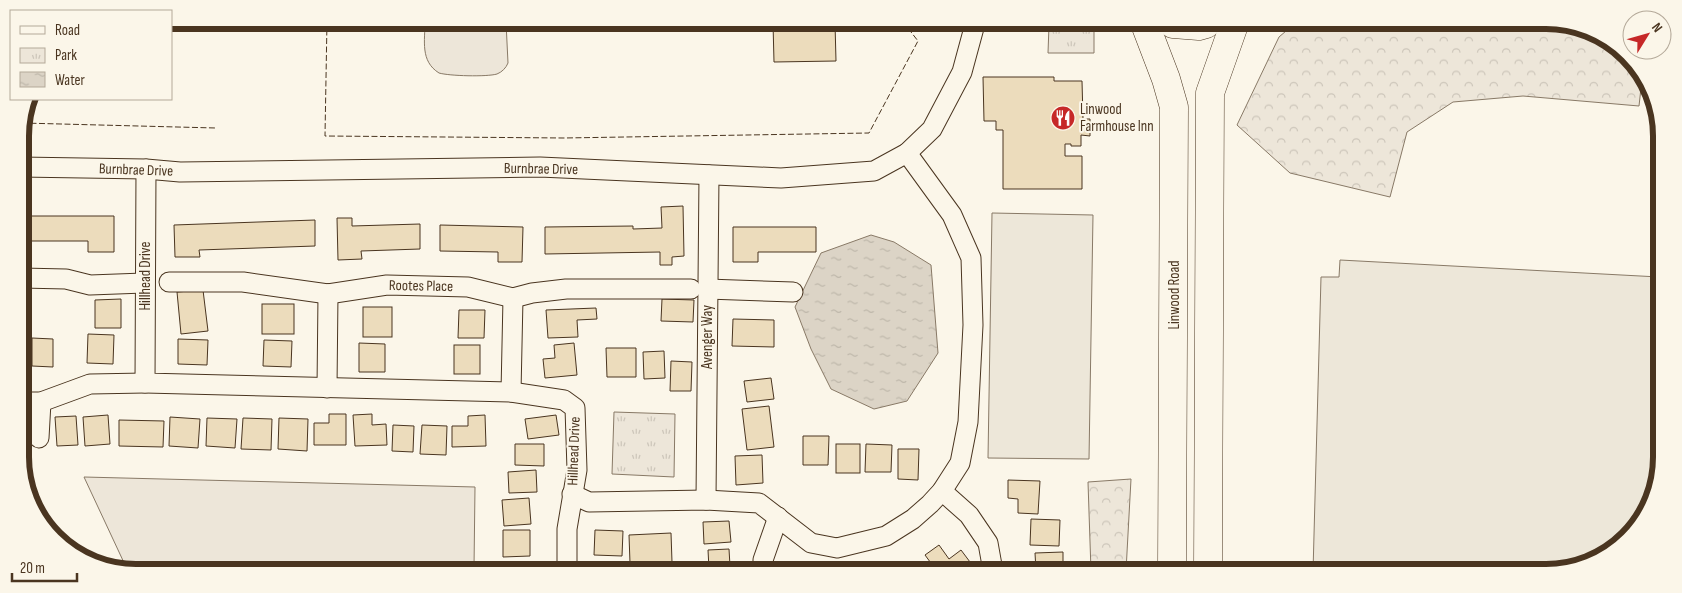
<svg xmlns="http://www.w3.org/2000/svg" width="1682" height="593" font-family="'Sofia Sans Condensed',sans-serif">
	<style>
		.green { fill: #ede6d9; stroke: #887966 }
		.forest { fill: url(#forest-crowns); stroke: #887966 }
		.park { fill: url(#park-tufts); stroke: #887966 }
		.parking { fill: #ede7d9; stroke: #887966 }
		.water { fill: url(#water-ripples); stroke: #887966 }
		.building { fill: #ecdcbc; stroke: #4a3520 }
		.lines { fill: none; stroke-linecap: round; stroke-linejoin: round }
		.minor-casing { stroke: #4a3520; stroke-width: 21 }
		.primary-casing { stroke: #4a3520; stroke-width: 29 }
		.minor { stroke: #fbf6e9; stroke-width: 19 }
		.primary { stroke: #fbf6e9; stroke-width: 28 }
		.fence { stroke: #4a3520; stroke-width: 1; stroke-dasharray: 6 2.5; stroke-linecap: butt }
		.labels { text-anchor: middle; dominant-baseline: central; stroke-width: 4; stroke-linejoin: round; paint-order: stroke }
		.poi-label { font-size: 15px; fill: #4a3520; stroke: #fbf6e9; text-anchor: start }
		.street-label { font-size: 15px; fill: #4a3520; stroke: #fbf6e9 }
		.rim { fill: none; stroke: #4a3520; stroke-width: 6 }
	</style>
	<defs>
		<pattern id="forest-crowns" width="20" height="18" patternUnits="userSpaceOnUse" patternTransform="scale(1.25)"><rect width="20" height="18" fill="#ede6d9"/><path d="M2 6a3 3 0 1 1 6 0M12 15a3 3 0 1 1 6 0" fill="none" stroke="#cdc6ba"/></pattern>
		<pattern id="park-tufts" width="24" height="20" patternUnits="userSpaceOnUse" patternTransform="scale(1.25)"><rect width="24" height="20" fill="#ede6d9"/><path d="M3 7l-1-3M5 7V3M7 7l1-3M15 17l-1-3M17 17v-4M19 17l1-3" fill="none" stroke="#cdc6ba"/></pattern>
		<pattern id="water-ripples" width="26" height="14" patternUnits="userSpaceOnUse" patternTransform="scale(1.25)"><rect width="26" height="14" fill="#dcd4c6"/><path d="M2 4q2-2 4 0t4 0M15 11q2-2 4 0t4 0" fill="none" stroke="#beb7aa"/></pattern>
	</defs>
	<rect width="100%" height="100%" fill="#fbf6e9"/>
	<g class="green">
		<path d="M425 21 506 22 508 63C506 68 502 72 497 74 487 77 449 76 439 73 420 61 425 41 425 21Z"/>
		<polygon points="84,477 475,487 474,568 126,567"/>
	</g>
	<g class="forest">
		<polygon points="1293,25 1583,26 1633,60 1642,79 1639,106 1523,96 1453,102 1407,132 1390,197 1290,173 1237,125 1279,37"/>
		<polygon points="1131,479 1126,571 1091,571 1088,482"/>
	</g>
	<g class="park">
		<polygon points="1049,25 1094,27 1094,53 1048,53"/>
		<polygon points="614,412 675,414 674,477 612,474"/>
	</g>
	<g class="parking">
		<polygon points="992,213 1093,215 1089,459 988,458"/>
		<polygon points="1340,260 1659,277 1656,494 1616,549 1553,573 1313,572 1321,277 1339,277"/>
	</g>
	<polygon class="water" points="871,235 894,242 931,265 938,353 907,401 874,409 831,389 811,349 795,307 821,253"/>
	<g class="building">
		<polygon points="773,23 835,23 836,61 774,62"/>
		<polygon points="983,77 1054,77 1054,81 1082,81 1083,119 1090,119 1090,136 1081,135 1081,146 1071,146 1071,144 1065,144 1065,156 1082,156 1082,189 1003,189 1003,130 996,130 996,121 984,121"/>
		<polygon points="683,206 684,256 672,257 672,265 660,265 660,252 545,254 545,227 633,226 633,229 662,228 661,207"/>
		<polygon points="21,216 114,216 114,252 88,252 88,241 21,241"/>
		<polygon points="337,218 352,218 352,226 420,224 420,249 361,251 362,259 338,260"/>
		<polygon points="315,220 315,246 199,250 200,257 175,257 174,225"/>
		<polygon points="440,225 523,227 522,262 498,262 498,252 440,251"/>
		<polygon points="733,227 816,227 816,252 758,252 758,262 733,262"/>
		<polygon points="203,290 208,331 181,334 177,292"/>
		<polygon points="121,299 121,328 95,328 95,300"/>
		<polygon points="662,299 694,300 693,322 661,321"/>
		<rect x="262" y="304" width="32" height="30"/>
		<rect x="363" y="307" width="29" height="30"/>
		<polygon points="596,308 597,319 577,320 578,337 548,338 546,310"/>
		<polygon points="459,310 485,310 484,338 458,338"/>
		<polygon points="733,319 774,320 774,347 732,346"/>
		<polygon points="88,334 114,335 113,364 87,363"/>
		<polygon points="32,338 53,339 53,367 32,366"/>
		<polygon points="178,339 208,340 207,365 178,364"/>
		<polygon points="21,340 25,340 24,368 22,368"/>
		<polygon points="264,340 292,341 291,367 263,366"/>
		<polygon points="359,343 385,344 385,372 359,372"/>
		<polygon points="574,343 577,375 545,378 543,359 555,358 554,345"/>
		<rect x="454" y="345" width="26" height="29"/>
		<polygon points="606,348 636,348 636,377 607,377"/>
		<polygon points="664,351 665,378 644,379 643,352"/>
		<polygon points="671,361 692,362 691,391 670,391"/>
		<polygon points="771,378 774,399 747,402 744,381"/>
		<polygon points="769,406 774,447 747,450 742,409"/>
		<polygon points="329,414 346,414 346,445 314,445 314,423 329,423"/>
		<polygon points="372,414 372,425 386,424 387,445 355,446 353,415"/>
		<polygon points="108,415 110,444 85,446 83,417"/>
		<polygon points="485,415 486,446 452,447 452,426 468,426 468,416"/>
		<polygon points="556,415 559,435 528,439 525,419"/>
		<polygon points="76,416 78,445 57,446 55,417"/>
		<polygon points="170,417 200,419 198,448 169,446"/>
		<polygon points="207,418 237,419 235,448 206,446"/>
		<polygon points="243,418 272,419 271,450 241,449"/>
		<polygon points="279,418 308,419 307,451 278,449"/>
		<polygon points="119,420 164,421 163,447 119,446"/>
		<polygon points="393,425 414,426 413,452 392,451"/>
		<polygon points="422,425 447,426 446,455 420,454"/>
		<polygon points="803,436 829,436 828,465 803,465"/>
		<polygon points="515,444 544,444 544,466 515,465"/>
		<rect x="836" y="444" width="24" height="29"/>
		<polygon points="866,444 892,445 891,472 865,472"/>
		<polygon points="898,449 919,449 918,480 898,479"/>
		<polygon points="762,455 763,483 736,485 735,456"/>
		<polygon points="536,470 537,492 509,493 508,472"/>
		<polygon points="1008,480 1040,481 1038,514 1018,513 1018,499 1008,498"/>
		<polygon points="529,498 531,524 504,526 502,500"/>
		<polygon points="1031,519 1060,520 1059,546 1030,545"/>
		<polygon points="729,521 731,542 704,544 703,522"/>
		<polygon points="503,530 530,530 530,556 503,557"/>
		<polygon points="595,530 623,531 622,556 594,555"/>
		<polygon points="671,533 672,562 630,563 629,535"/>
		<polygon points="939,545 949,559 961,550 973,566 968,570 936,570 925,555"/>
		<polygon points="729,549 730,566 740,565 740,570 709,569 708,550"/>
		<polygon points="1063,552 1063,571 1036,571 1035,553"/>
	</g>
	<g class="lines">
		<defs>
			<g id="minor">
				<polyline points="20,167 146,169 180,172 540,167 781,178 874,171 907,153 932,129 962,72 975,24"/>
				<polyline points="146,169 145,383 511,392 564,400 575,408 577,470 567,529 567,569"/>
				<polyline points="21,278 66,279 90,285 144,283"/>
				<polyline points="169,282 243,282 328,294 387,285 468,287 513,298 532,293 566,289 691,289"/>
				<polyline points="707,289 793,292"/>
				<polyline points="327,388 328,294"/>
				<polyline points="511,392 513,298"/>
				<polyline points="22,402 41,402 90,384 145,383"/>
				<polyline points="39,438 41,402"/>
				<polyline points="942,491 969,515 988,543 993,571"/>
				<polyline points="572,494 589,502 706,500 759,503 811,543 837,548 886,536 913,519 930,504 942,491 960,463 968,422 973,325 971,258 952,215 907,153"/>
				<polyline points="706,500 709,175"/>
				<polyline points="763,570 763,560 778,517"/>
			</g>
			<g id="primary">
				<polyline points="1145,24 1166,79 1174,107 1172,571"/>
				<polyline points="1173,24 1199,26 1206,24"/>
				<polyline points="1208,571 1210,93 1234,25"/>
			</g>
		</defs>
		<use href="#minor" class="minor-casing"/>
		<use href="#primary" class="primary-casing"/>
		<use href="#minor" class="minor"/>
		<use href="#primary" class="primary"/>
		<g class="fence">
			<polyline points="327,21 325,136 564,138 869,133 918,41 904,23"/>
			<polyline points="22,123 216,128"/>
		</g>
	</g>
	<defs>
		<symbol id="restaurant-disc" viewBox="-11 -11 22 22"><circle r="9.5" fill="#c62828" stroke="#fbf6e9"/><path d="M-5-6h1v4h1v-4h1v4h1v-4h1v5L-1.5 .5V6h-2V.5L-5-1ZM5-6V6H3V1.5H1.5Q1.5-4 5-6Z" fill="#fff"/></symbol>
	</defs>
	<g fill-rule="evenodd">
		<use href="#restaurant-disc" x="1049" y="104" width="28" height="28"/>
	</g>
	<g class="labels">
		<g class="poi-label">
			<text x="1080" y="109">Linwood<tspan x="1080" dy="17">Farmhouse Inn</tspan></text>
		</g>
		<g class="street-label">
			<text transform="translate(541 169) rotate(1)">Burnbrae Drive</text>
			<text transform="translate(136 170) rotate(2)">Burnbrae Drive</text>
			<text transform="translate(145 276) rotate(-90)">Hillhead Drive</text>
			<text transform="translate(421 286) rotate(1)">Rootes Place</text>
			<text transform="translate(1174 295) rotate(-90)">Linwood Road</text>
			<text transform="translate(707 337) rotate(-90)">Avenger Way</text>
			<text transform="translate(574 451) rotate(-88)">Hillhead Drive</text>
		</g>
	</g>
	<path d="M0 0H1682V593H0ZM136 29H1546A107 107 0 0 1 1653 136V457A107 107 0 0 1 1546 564H136A107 107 0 0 1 29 457V136A107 107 0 0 1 136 29Z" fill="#fbf6e9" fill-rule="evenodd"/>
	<path class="rim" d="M136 29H1546A107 107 0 0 1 1653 136V457A107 107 0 0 1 1546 564H136A107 107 0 0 1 29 457V136A107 107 0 0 1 136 29Z"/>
	<rect x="10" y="10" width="162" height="90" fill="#fbf6e9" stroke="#b4a999"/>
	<rect x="20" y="26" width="25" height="8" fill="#fbf6e9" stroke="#b4a999"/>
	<text x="55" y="35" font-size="15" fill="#4a3520">Road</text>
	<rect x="20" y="48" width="25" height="15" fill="url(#park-tufts)" stroke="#b4a999"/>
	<text x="55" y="60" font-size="15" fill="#4a3520">Park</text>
	<rect x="20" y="72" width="25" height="15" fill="url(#water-ripples)" stroke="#b4a999"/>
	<text x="55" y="85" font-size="15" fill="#4a3520">Water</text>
	<g transform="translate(1647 35) rotate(53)"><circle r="24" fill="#fbf6e9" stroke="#b4a999"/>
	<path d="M0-4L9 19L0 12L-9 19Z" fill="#c62828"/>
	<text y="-8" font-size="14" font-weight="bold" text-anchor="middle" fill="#4a3520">N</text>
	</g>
	<path d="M12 573v8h65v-8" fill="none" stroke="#4a3520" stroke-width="2.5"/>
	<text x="20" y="573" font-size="15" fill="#4a3520" stroke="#fbf6e9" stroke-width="4" paint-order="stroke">20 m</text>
</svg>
